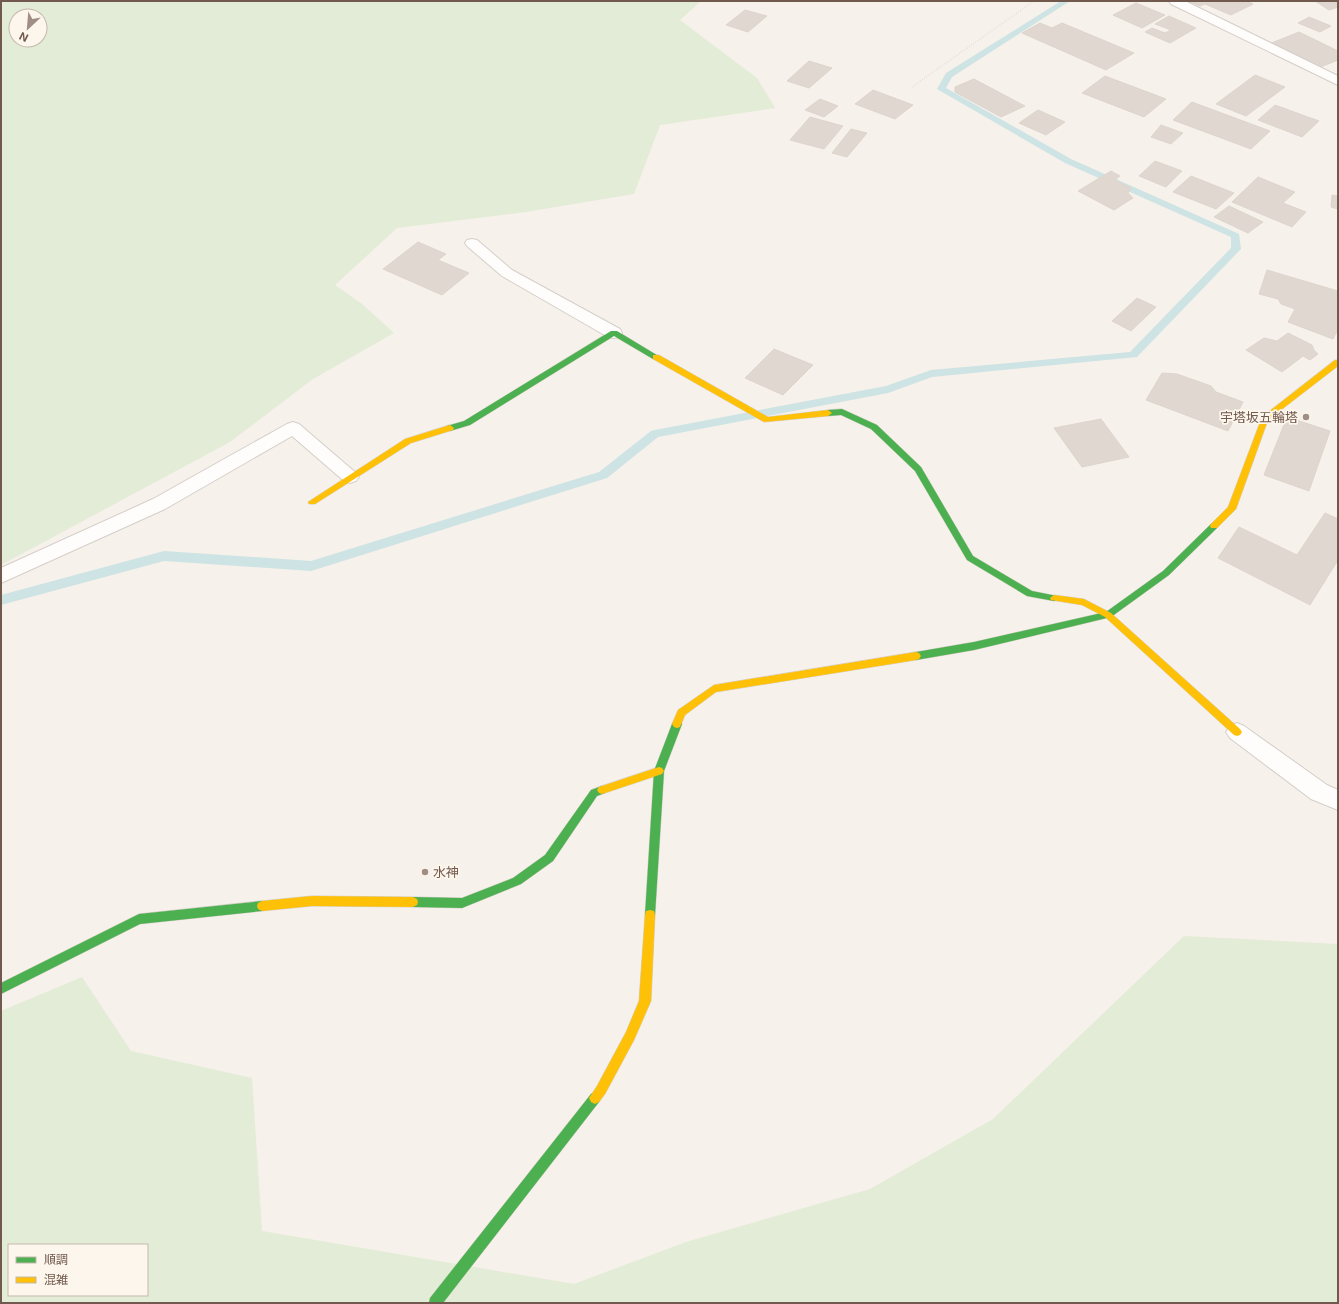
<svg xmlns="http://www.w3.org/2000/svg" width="1339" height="1304" font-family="Inter,'Noto Sans JP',sans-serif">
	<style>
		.green { fill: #e3ecd6; fill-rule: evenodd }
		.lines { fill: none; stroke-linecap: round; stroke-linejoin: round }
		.stream { fill: #cde3e4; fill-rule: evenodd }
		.building { fill: #dfd7d0; stroke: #ded4cd }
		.lane-casing { stroke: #d5cec9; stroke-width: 2 }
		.street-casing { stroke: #d5cec9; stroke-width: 2 }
		.fast-casing { stroke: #d4cec7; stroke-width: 1 }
		.slow-casing { stroke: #d4cec7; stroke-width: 1 }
		.path { stroke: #d7d0cb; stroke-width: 1.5; stroke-dasharray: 0.5 2; stroke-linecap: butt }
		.lane { fill: #fefdfc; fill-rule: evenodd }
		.street { fill: #fefdfc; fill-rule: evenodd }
		.fast { fill: #4caf50; fill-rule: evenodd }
		.slow { fill: #ffc107; fill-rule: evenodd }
		.poi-dot { fill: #a08e84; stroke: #fdf6ec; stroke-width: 1.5 }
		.labels { text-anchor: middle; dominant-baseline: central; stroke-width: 3.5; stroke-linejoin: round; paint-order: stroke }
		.poi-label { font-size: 13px; fill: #71594d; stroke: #fdf6ec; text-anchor: end }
	</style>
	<rect width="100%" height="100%" fill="#f6f1ea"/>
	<g class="green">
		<path d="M1 1H701L680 20 757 78 775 108 660 125 634 194 526 212 397 228 335 285 362 304 394 333 313 379 230 442 1 565ZM16 16H40V40H16Z"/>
		<path d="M1184 936 1338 944V1303H1V1011L82 977 131 1051 252 1078 262 1231 574 1284 686 1242 870 1189 993 1119ZM9 1245H147V1295H9Z"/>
	</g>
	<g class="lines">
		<polygon class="stream" points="1061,1 1070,1 952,77 946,88 1071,159 1239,234 1241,249 1239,251 1137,357 932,377 888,393 658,437 607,478 311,571 164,561 1,605 1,595 164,551 311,561 599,472 651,431 655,430 886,386 931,370 1130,352 1231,248 1231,237 1065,163 937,89 946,73"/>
	</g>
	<g class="building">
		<polygon points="1188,1 1246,1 1253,4 1231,15 1205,4 1200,6"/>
		<polygon points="1315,1 1338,1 1338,7 1329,10"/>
		<polygon points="1136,3 1165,15 1142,28 1113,15"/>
		<polygon points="745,10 767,16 748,32 726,25"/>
		<polygon points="1169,16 1196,28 1170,43 1145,32 1152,28 1165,33 1171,30 1155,24"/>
		<polygon points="1309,17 1331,26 1320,32 1298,23"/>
		<polygon points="1040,23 1052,28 1062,23 1134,53 1106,70 1022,33"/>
		<polygon points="1299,32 1338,51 1338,60 1318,68 1269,44"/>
		<polygon points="809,61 832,68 809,88 787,81"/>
		<polygon points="1255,75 1285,87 1246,116 1216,104"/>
		<polygon points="1105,76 1166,99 1144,117 1082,93"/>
		<polygon points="974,79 1025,106 1001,117 955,92 955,87"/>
		<polygon points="873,90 913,105 895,119 855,104"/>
		<polygon points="820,99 838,106 824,117 805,110"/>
		<polygon points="1192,102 1270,131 1251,149 1173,120"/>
		<polygon points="1275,105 1319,121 1302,137 1258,120"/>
		<polygon points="1038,110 1065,122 1046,135 1019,123"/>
		<polygon points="810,117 843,126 824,149 790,140"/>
		<polygon points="1161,125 1183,133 1171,144 1151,137"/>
		<polygon points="851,129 867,133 847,157 832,153"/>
		<polygon points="1155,161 1182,171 1166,187 1139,176"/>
		<polygon points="1111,171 1120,176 1115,180 1131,188 1128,193 1133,198 1114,210 1078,191"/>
		<polygon points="1191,176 1234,193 1216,209 1173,192"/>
		<polygon points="1258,177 1295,192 1283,203 1306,212 1292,227 1232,202"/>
		<polygon points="1332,195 1338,196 1338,209 1331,207"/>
		<polygon points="1229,206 1263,222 1248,233 1214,217"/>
		<polygon points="418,242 446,254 438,260 469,273 442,295 383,269"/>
		<polygon points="1267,270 1338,291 1338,329 1333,339 1288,322 1295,309 1281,304 1278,299 1259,294"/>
		<polygon points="1137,298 1156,307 1131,331 1112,321"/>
		<polygon points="1288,333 1312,345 1314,350 1318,354 1310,360 1303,356 1282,372 1246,350 1264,338 1277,341"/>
		<polygon points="774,349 813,365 783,395 745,378"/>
		<polygon points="1162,373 1177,374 1211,386 1216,392 1243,402 1228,431 1146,400"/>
		<polygon points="1287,417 1330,431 1309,491 1264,475"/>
		<polygon points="1101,419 1129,457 1082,467 1054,428"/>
		<polygon points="1325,513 1338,519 1338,560 1310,605 1218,558 1239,527 1297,555"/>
	</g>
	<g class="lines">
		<defs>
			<g id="lane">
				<polygon points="472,239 477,240 512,270 620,329 622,333 620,337 614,338 608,337 502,276 467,246 465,243 467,240"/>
				<polygon points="293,422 299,424 356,473 359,477 356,481 350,483 344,481 292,436 165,509 1,583 1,568 153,499 287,424"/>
				<polygon points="1237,723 1244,726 1327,785 1338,790 1338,810 1311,799 1230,738 1226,732 1230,726"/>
			</g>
			<polygon id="street" points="1169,1 1185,1 1338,76 1338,85 1171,4"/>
			<g id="fast">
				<polygon points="611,331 617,331 660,357 656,359 653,359 614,336 470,425 450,431 446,428 447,426 464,421"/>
				<polygon points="842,409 877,425 921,467 973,556 1032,591 1057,596 1058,598 1057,600 1054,601 1027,596 967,560 915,471 871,429 841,415 828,416 824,413 828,410"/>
				<polygon points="1214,523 1218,526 1217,528 1169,575 1111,617 974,650 916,660 913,659 911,656 913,653 916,652 974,642 1106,612 1163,571 1211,524"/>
				<polygon points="677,720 680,721 682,724 664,771 655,915 654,919 650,920 646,919 645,915 654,771 672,724 674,721"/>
				<polygon points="602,786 605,787 607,790 605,793 597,796 553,861 521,884 462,908 413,907 409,905 408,902 409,899 413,897 462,898 513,878 545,855 591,790"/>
				<polygon points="262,901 266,903 267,906 266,909 262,911 140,924 1,994 1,983 139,914"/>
				<polygon points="595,1092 599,1094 601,1098 599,1102 443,1303 429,1303 430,1298 591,1094"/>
			</g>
			<g id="slow">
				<polygon points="653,355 659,355 768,417 828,410 832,413 828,416 764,422 653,359"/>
				<polygon points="1335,360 1338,360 1338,366 1268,420 1236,509 1217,528 1211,528 1210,526 1211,524 1228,507 1262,417"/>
				<polygon points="450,425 454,428 453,430 411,443 315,504 309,504 308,502 405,439"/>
				<polygon points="1054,595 1084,599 1111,613 1240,729 1242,732 1240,735 1237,736 1234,735 1105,617 1082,605 1051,600 1050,598"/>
				<polygon points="916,652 919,653 921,656 919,659 916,660 716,692 685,715 680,727 677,728 674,727 672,724 678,710 714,685"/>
				<polygon points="659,767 662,768 664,771 662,774 602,794 599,793 597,790 599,787"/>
				<polygon points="312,896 413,897 417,899 418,902 417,905 413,907 312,906 262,911 258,909 257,906 258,903 262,901"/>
				<polygon points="650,910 654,911 655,915 651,1001 634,1040 605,1094 599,1102 595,1104 591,1102 589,1098 597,1086 626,1032 639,1001 645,915 646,911"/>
			</g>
		</defs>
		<use href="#lane" class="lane-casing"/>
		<use href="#street" class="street-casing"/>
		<use href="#fast" class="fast-casing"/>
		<use href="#slow" class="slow-casing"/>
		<polyline class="path" points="912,87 1034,1"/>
		<use href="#lane" class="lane"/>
		<use href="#street" class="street"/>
		<use href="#fast" class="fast"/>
		<use href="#slow" class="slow"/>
	</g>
	<g class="poi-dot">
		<circle cx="1306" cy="417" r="4"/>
		<circle cx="425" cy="872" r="4"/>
	</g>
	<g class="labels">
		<g class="poi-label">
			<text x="1298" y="417">宇塔坂五輪塔</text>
			<text x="433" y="872" text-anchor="start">水神</text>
		</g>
	</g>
	<rect width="1339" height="1304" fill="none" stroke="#71594d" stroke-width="4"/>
	<rect x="8" y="1244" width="140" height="52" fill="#fdf6ec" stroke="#c5b7ac"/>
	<rect x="16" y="1257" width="20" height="6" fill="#4caf50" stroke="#c5b7ac"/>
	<text x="44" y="1264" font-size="12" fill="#71594d">順調</text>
	<rect x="16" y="1277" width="20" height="6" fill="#ffc107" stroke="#c5b7ac"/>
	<text x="44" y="1284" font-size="12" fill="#71594d">混雑</text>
	<g transform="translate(28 28) rotate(206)"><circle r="19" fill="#fdf6ec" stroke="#c5b7ac"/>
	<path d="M0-3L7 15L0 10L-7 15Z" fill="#a08e84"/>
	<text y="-6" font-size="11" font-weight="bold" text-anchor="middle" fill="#71594d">N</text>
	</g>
</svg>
